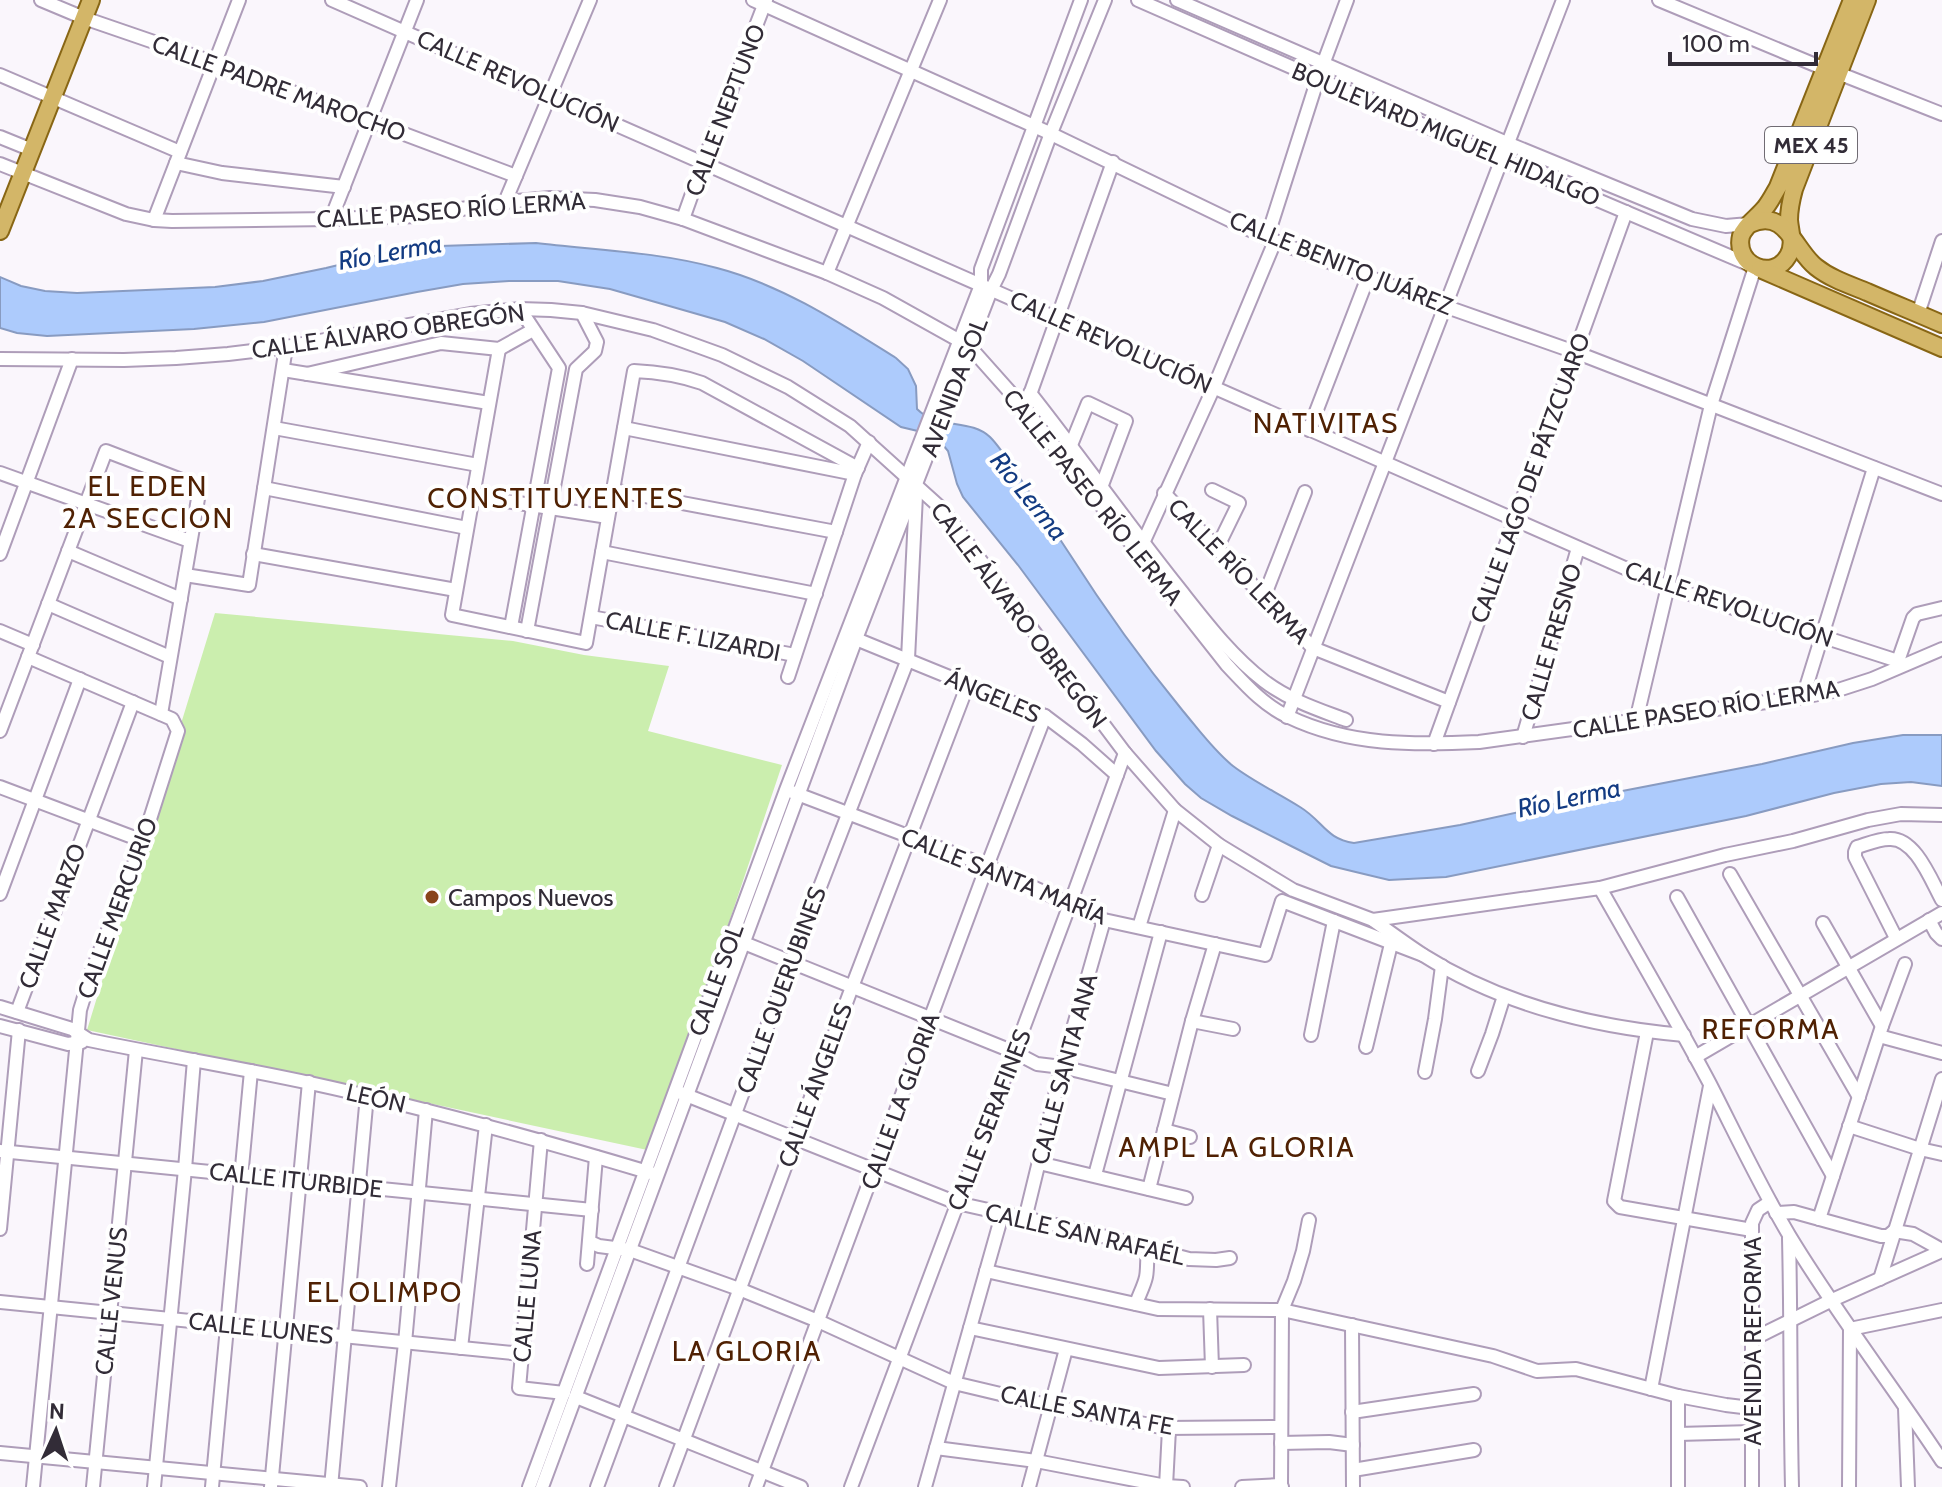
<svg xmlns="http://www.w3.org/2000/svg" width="1942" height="1487" font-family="Cabin,sans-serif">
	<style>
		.green { fill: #cbeeae }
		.water { fill: #adcbfc; stroke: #889bc1; stroke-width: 2 }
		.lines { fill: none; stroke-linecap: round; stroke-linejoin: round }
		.minor-casing { stroke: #ae9db9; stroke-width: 16 }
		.major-casing { stroke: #886615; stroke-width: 20 }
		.minor { stroke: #fff; stroke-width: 12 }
		.major { stroke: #d3b668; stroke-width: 16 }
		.poi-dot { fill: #89441b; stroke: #fff; stroke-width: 3 }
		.labels { text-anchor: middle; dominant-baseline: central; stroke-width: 8; stroke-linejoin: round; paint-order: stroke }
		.shield { fill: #fff; stroke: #706b73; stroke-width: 2 }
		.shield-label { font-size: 22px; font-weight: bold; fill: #322c37 }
		.street-label { font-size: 24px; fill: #322c37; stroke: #fff }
		.poi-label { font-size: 24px; fill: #322c37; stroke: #fff; text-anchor: start }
		.water-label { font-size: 26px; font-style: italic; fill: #133b82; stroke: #fff }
		.quarter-label { font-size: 28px; letter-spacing: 2px; fill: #502103; stroke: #fff }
	</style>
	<rect width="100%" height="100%" fill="#faf6fc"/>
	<polygon class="green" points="215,613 513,641 584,655 669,666 648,731 782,765 652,1151 87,1030"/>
	<path class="water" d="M536 243C596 250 659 252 717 268 782 285 840 323 896 358L908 369 916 386 917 409C938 430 970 418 990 437 1002 449 1012 467 1022 481 1038 505 1053 529 1069 553 1104 608 1142 661 1183 711 1199 730 1214 751 1233 766 1254 782 1278 793 1300 807 1323 821 1326 839 1354 843L1460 825 1555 804 1762 764 1853 743 1903 735H1942V786L1911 782 1881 784 1834 793 1746 816 1446 877 1389 880 1364 874 1331 866 1293 847 1232 816 1201 798 1185 784 1156 751 1018 565 963 497 957 484 948 451 939 440 926 433 901 427 803 361 764 339 725 322 610 289 558 281H509L463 284 417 292 264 322 194 329 47 336 17 333 0 328V277L21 286 45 291 77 293 215 287 263 281 326 268 400 250 440 246Z"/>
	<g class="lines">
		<defs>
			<g id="minor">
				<polyline points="41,0 84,18 215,63 516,176"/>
				<polyline points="332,0 1668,587 1898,661"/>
				<polyline points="753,0 1045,131 1267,238 1444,306 1575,352 1942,494"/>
				<polyline points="1138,0 1501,159 1755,267 1711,405 1636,721"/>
				<polyline points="1177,0 1507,143 1692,219 1726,226 1749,224"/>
				<polyline points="1659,0 1825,69 1838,73 1942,114"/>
				<polyline points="0,75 180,152"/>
				<polyline points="0,137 32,150"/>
				<polyline points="176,163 222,173 344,187"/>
				<path d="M0 164 126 214 154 220 172 221 331 219 418 216 505 202 550 198 595 200 640 207 683 219 827 273 883 298 969 346 1025 409 1227 665C1245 684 1264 706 1289 717 1350 746 1413 745 1479 742L1803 697 1838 690 1872 679 1942 649"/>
				<polyline points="505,202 590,0"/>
				<polyline points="331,219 417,0"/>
				<polyline points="683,219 703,163 766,0"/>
				<polyline points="154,220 239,0"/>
				<polyline points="1267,238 1318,78 1347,0"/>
				<polyline points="827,273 940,0"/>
				<polyline points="1918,314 1942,241"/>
				<path d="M499 349 452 615 586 643 634 371C658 372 679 375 702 383L858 468"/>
				<polyline points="0,359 124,360 176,358 228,354 286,347 470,314 520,309 551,310 582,313 653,330 722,355 788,387 850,426 942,509 1125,753 1175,810 1219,845 1293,890 1373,920 1600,888 1725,855 1793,841 1868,820 1901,814 1942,815"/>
				<polyline points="283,370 489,403"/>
				<polyline points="307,374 441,343 499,349 533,330"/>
				<path d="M1030 393C1079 455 1125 520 1174 582 1202 617 1228 653 1264 681 1289 700 1317 709 1346 720"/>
				<polyline points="1028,400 1113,162"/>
				<polyline points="274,428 478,465"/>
				<polyline points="624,428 855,474"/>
				<polyline points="1309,430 1368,277"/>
				<polyline points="1071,445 1088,403 1126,421 1102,485"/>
				<polyline points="0,473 190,541"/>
				<polyline points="264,488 467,528"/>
				<polyline points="613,490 836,532"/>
				<polyline points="1212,490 1239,503 1217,548"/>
				<polyline points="1164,493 1313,648 1449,702"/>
				<polyline points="473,496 608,517"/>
				<polyline points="1143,543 1214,387 1275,241"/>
				<polyline points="68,551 181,599"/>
				<polyline points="602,552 816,594"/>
				<polyline points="0,554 72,359"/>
				<polyline points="253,554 456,590"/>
				<polyline points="185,575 249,585 286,347"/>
				<polyline points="1264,597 1305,492"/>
				<polyline points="48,604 170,657"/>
				<polyline points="591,617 795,655"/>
				<polyline points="511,627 559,368 520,309"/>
				<polyline points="0,631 33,645"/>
				<polyline points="527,631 576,369 595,351 597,342 582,313"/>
				<polyline points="856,639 1045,716 1082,744 1117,775"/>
				<polyline points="28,657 172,719 178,731 143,841 92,971 80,1010 33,1487"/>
				<polyline points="1900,666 1898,661 1913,618 1917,614 1942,608"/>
				<polyline points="788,677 855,474 869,442"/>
				<polyline points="1803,697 1874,468"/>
				<polyline points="1287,717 1563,0"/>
				<polyline points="0,731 106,451 200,487 161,714"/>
				<polyline points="1523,737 1578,548"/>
				<polyline points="1434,744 1626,212"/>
				<polyline points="0,787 143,841"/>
				<polyline points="792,792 987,866 1104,920 1265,955 1282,901 1423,955"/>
				<polyline points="1730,874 1859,1097"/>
				<path d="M1600 888C1637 953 1675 1018 1710 1084 1736 1135 1760 1186 1789 1235 1836 1313 1892 1385 1942 1461"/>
				<polyline points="0,894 80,679"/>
				<polyline points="1202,895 1219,845"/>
				<polyline points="1677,897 1833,1176"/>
				<path d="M1373 920C1390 932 1406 944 1423 955 1502 1005 1592 1027 1684 1035"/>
				<polyline points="1929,920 1936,933 1942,939"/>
				<polyline points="1823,923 1882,1026"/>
				<polyline points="1139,927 1175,810"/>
				<path d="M1896 938 1855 857V852L1857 847C1867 844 1879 839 1889 839 1915 837 1931 880 1942 900"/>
				<polyline points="744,943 1014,1052 1037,1064 1062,1067 1173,1094"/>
				<path d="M0 1007 72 1029 89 1040C162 1055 236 1067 310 1083 425 1108 538 1139 651 1173"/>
				<polyline points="17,1012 133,702"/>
				<polyline points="1192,1021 1233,1029"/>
				<polyline points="0,1026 68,1044 82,1042"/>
				<polyline points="1647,1032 1614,1201 1620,1207 1752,1230"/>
				<polyline points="1311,1035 1334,921"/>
				<polyline points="1879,1036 1942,1053"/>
				<polyline points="1366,1047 1391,944"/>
				<polyline points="1695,1057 1942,913"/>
				<polyline points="1478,1071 1492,1034 1504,996"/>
				<polyline points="1425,1072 1435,1019 1442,966"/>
				<polyline points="681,1093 957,1203 1087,1232 1189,1259 1216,1260 1230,1258"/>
				<polyline points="1849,1126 1920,1149 1942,1154"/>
				<polyline points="1164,1130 1190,1137"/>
				<polyline points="541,1140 519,1388 564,1393"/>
				<polyline points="0,1151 592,1210"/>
				<polyline points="1039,1163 1186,1198"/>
				<polyline points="1095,1175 1161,932"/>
				<polyline points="1149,1189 1192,1021 1215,944"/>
				<polyline points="1776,1213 1794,1212 1881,1236 1888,1236 1894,1231 1913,1234 1942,1250"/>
				<polyline points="1025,1219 1062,1067 1104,920"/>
				<polyline points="1819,1219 1882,1026 1905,964"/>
				<polyline points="0,1229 19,1030"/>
				<path d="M1789 1238C1791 1321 1790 1404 1792 1487"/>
				<polyline points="590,1242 599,1246 630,1250 739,1289 818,1321 954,1383 1051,1406 1166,1428 1281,1427"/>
				<polyline points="587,1264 596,1157"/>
				<polyline points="986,1271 1158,1309 1282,1310 1493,1356 1537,1371 1576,1369 1678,1396 1726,1405 1751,1408"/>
				<polyline points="1880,1279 1942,1079"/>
				<polyline points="0,1302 522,1354"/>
				<path d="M1136 1304C1139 1295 1144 1286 1146 1277 1148 1267 1146 1258 1149 1248"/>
				<polyline points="1210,1309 1212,1367"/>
				<polyline points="1352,1325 1353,1487"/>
				<polyline points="970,1328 1159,1368 1244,1365"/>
				<polyline points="1753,1339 1830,1301 1942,1251"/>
				<polyline points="461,1348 486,1125"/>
				<polyline points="1651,1389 1710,1086"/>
				<polyline points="576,1397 801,1487"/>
				<polyline points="1905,1408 1908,1487"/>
				<polyline points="1352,1412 1474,1394"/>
				<polyline points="1678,1434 1752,1432"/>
				<polyline points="1281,1443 1329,1442 1353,1445"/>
				<polyline points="936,1448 1036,1461 1166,1486 1183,1487"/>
				<polyline points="0,1453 360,1487"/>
				<polyline points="1353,1470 1474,1450"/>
				<polyline points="1166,1486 1169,1429"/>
				<polyline points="93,1487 136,1050"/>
				<polyline points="154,1487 185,1169 194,1060"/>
				<polyline points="212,1487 251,1071"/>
				<polyline points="271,1487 309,1082"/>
				<polyline points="331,1487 367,1095"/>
				<polyline points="389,1487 405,1343 426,1110"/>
				<polyline points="529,1487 786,790 981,285 981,269 1081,0"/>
				<polyline points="542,1487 856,639 991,290 999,274 1051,133 1105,0"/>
				<polyline points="597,1487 791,962 908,659 916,495"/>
				<polyline points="666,1487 852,987 968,684"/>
				<polyline points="756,1487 987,866 1045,716"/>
				<polyline points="851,1487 1070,904 1125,753"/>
				<polyline points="925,1487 1002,1215"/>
				<polyline points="1029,1487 1066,1349"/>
				<polyline points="1242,1487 1281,1485"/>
				<polyline points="1282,1487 1281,1485 1282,1310 1294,1281 1303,1251 1309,1220"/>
				<polyline points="1678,1487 1678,1396"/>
				<polyline points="1752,1487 1752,1223 1758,1210 1770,1202"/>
				<polyline points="1849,1487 1850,1329 1942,1310"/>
			</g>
			<g id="major">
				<path d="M1852 0 1778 187C1774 194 1770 202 1765 208 1758 217 1745 225 1741 236 1734 265 1773 282 1788 256 1795 245 1790 232 1789 220 1789 209 1791 200 1794 189L1867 0"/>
				<path d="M1750 224C1786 207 1794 250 1816 267 1831 279 1850 285 1867 292 1892 303 1917 313 1942 324"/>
				<polyline points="0,231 91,0"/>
				<polyline points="1760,269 1942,348"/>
			</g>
		</defs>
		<use href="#minor" class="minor-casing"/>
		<use href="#major" class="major-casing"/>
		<use href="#minor" class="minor"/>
		<use href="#major" class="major"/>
	</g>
	<circle class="poi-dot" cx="432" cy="897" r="8"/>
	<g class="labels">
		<rect class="shield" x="1765" y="127" width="92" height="36" rx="6"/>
		<g class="shield-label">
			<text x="1811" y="145">MEX 45</text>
		</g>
		<g class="street-label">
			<text transform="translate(518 81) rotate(24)">CALLE REVOLUCIÓN</text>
			<text transform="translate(279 88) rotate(20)">CALLE PADRE MAROCHO</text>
			<text transform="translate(725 110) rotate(-69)">CALLE NEPTUNO</text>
			<text transform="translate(1446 134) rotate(23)">BOULEVARD MIGUEL HIDALGO</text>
			<text transform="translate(451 210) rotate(-4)">CALLE PASEO RÍO LERMA</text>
			<text transform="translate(1341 263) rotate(22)">CALLE BENITO JUÁREZ</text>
			<text transform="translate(388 331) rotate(-8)">CALLE ÁLVARO OBREGÓN</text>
			<text transform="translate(1111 342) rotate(24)">CALLE REVOLUCIÓN</text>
			<text transform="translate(954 387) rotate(-69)">AVENIDA SOL</text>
			<text transform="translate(1530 478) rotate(-70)">CALLE LAGO DE PÁTZCUARO</text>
			<text transform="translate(1093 497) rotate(51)">CALLE PASEO RÍO LERMA</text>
			<text transform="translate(1239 571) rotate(46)">CALLE RÍO LERMA</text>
			<text transform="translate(1729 604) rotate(19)">CALLE REVOLUCIÓN</text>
			<text transform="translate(1019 615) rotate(53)">CALLE ÁLVARO OBREGÓN</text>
			<text transform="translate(693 636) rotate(11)">CALLE F. LIZARDI</text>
			<text transform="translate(1551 642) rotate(-74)">CALLE FRESNO</text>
			<text transform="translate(993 696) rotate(23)">ÁNGELES</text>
			<text transform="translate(1706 709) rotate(-9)">CALLE PASEO RÍO LERMA</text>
			<text transform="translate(1004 876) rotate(22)">CALLE SANTA MARÍA</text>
			<text transform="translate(117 908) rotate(-70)">CALLE MERCURIO</text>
			<text transform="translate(52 916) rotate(-70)">CALLE MARZO</text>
			<text transform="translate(716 980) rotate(-70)">CALLE SOL</text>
			<text transform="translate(781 990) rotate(-70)">CALLE QUERUBINES</text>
			<text transform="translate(1064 1069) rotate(-75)">CALLE SANTA ANA</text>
			<text transform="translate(815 1085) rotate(-70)">CALLE ÁNGELES</text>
			<text transform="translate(376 1098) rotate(13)">LEÓN</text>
			<text transform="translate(900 1101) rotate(-70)">CALLE LA GLORIA</text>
			<text transform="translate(989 1120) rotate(-69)">CALLE SERAFINES</text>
			<text transform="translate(296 1180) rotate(6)">CALLE ITURBIDE</text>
			<text transform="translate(1085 1234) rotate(13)">CALLE SAN RAFAÉL</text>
			<text transform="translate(527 1296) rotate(-85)">CALLE LUNA</text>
			<text transform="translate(111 1301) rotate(-84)">CALLE VENUS</text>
			<text transform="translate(261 1328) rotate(6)">CALLE LUNES</text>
			<text transform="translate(1752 1341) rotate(-90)">AVENIDA REFORMA</text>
			<text transform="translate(1087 1410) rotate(11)">CALLE SANTA FE</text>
		</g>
		<g class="poi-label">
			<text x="448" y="897">Campos Nuevos</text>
		</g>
		<g class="water-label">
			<text transform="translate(390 252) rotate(-10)">Río Lerma</text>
			<text transform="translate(1029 496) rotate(51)">Río Lerma</text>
			<text transform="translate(1569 798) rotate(-12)">Río Lerma</text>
		</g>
		<g class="quarter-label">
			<text x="1326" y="423">NATIVITAS</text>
			<text x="148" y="486">EL EDEN<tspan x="148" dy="32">2A SECCION</tspan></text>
			<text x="556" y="498">CONSTITUYENTES</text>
			<text x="1771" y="1029">REFORMA</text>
			<text x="1237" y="1147">AMPL LA GLORIA</text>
			<text x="385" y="1292">EL OLIMPO</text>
			<text x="747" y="1351">LA GLORIA</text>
		</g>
	</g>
	<g transform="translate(56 1431) rotate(3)" stroke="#ffffff" stroke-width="6" paint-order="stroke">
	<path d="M0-6L14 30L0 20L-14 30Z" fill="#322c37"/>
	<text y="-12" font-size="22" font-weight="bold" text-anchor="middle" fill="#322c37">N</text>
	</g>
	<path d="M1670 52v12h146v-12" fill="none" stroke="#322c37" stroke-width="4"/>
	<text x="1682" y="52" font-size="24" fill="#322c37" stroke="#ffffff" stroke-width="6" paint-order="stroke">100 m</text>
</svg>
